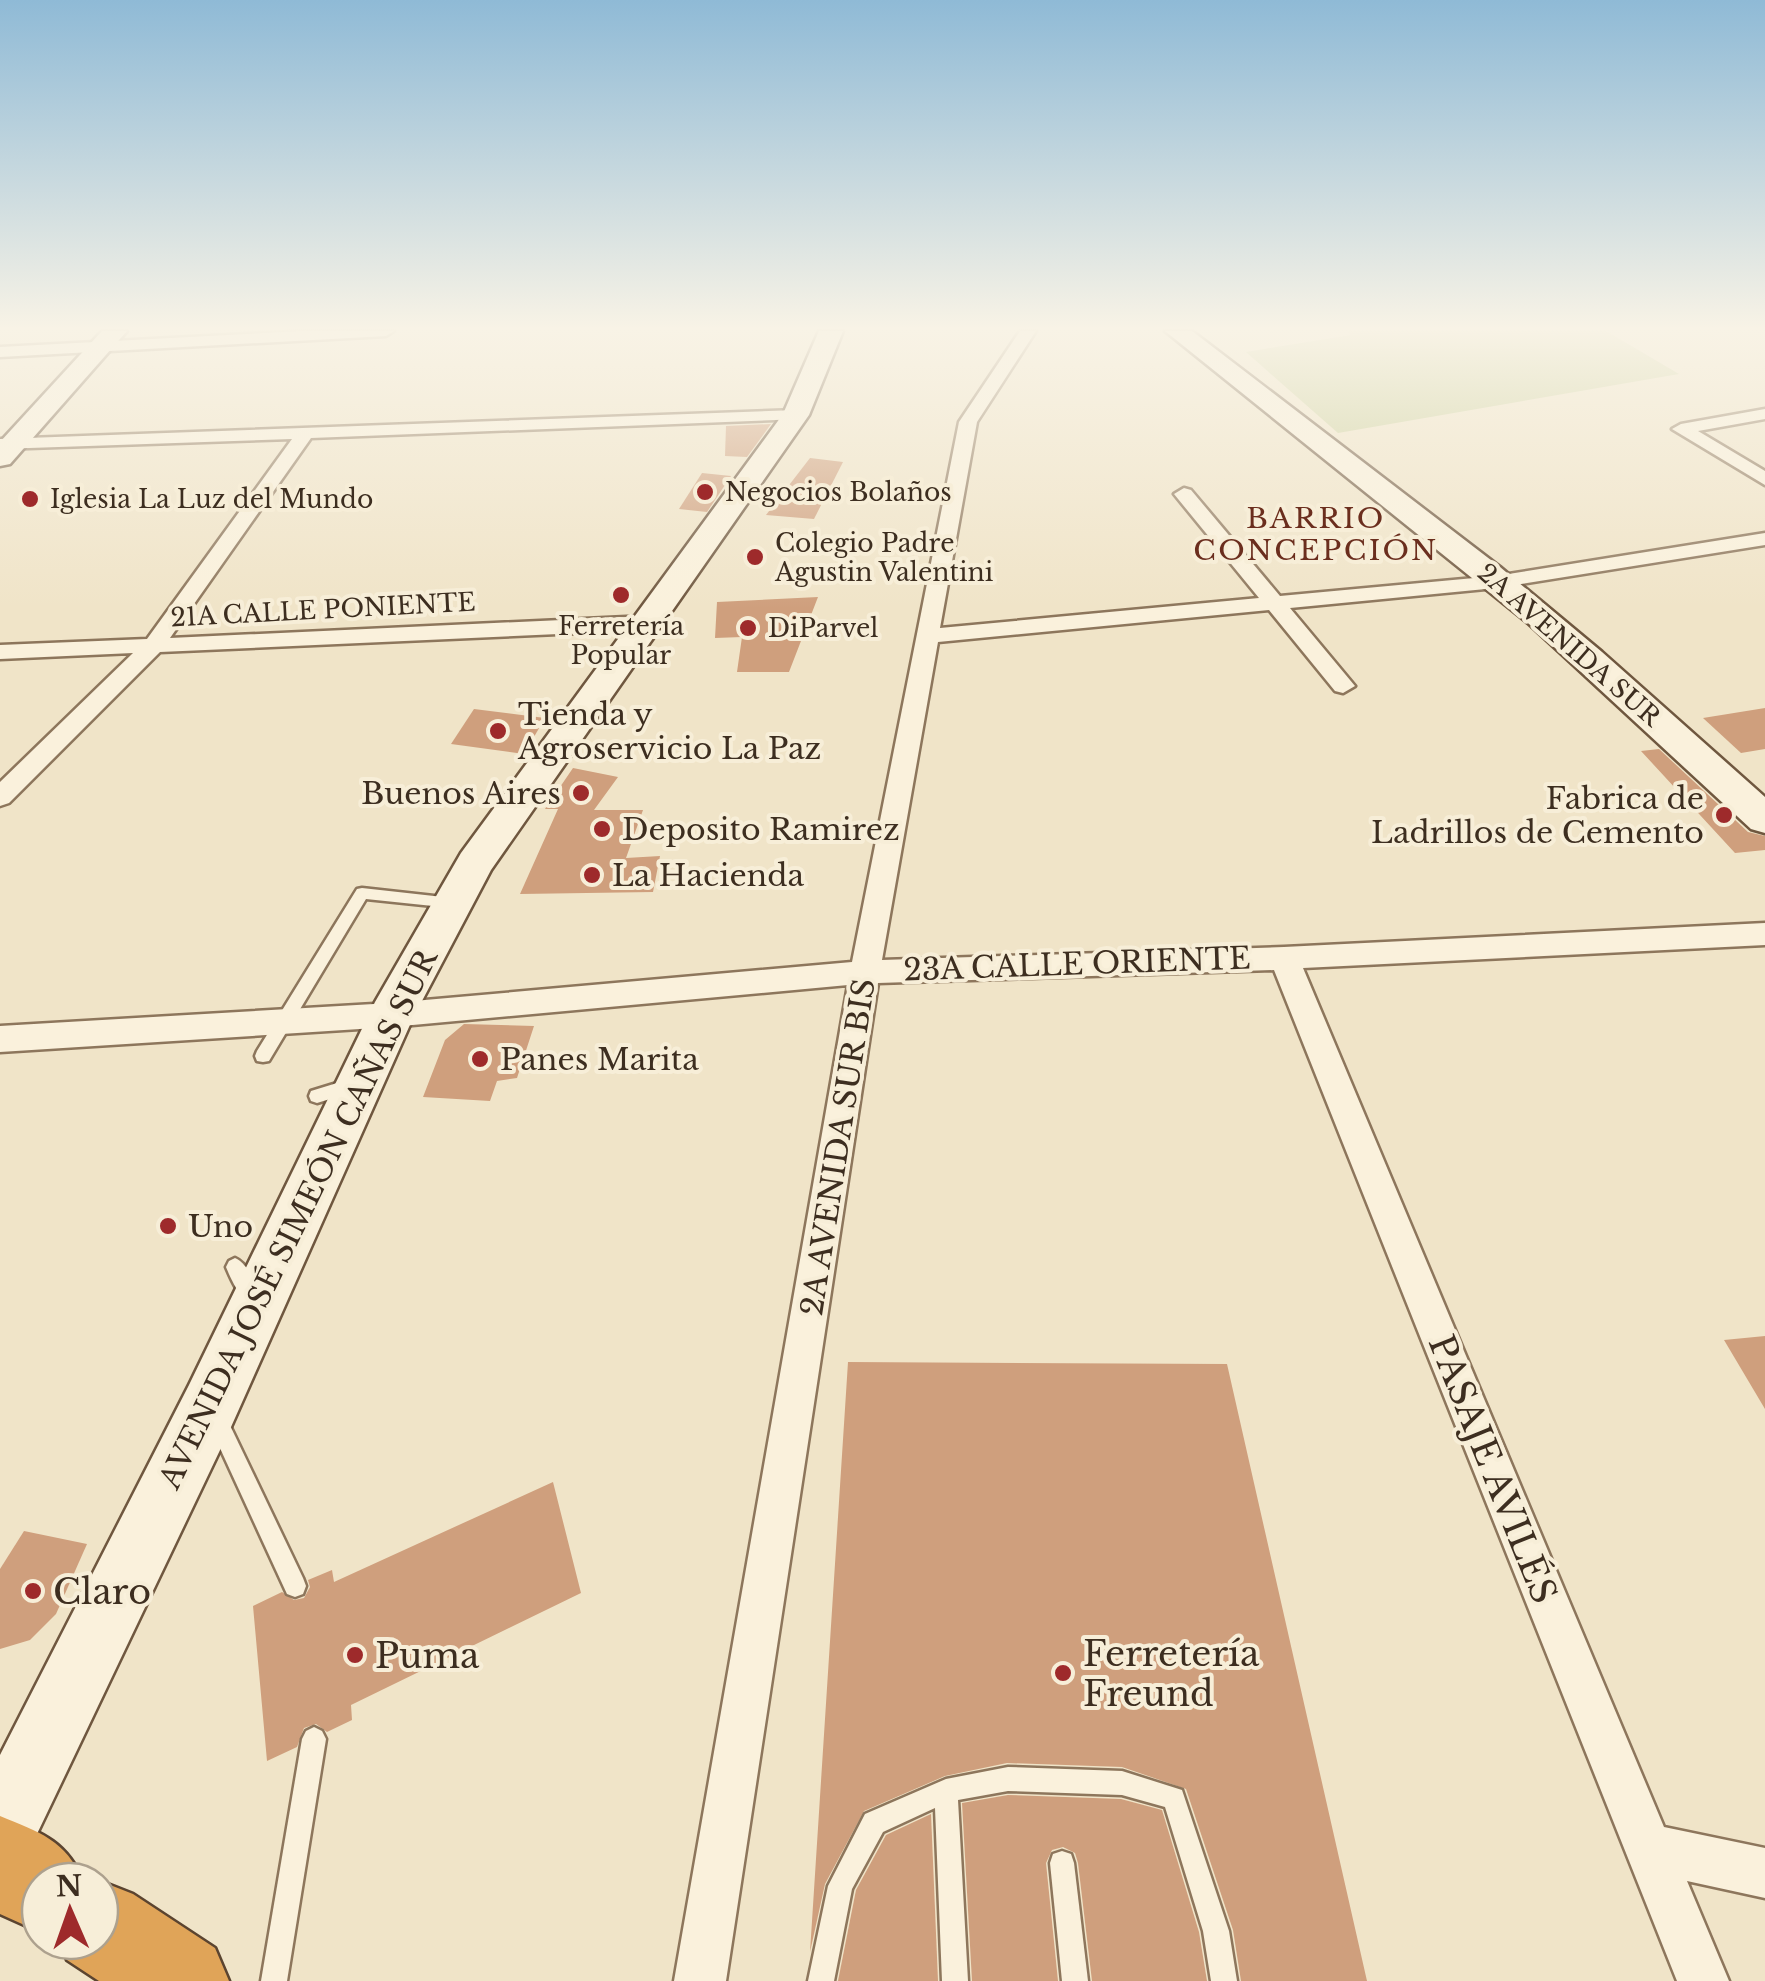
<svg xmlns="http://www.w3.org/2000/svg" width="1765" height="1981" font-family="'Libre Baskerville',serif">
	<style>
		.green { fill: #c9cf9b }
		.building { fill: #cf9f7d }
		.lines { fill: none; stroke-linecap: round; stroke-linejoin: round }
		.lane-casing { stroke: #8d765c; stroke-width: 5 }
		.street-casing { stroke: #8d765c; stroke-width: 5 }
		.secondary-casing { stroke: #6f573f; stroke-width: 5 }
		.highway-casing { stroke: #5b4430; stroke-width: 5 }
		.lane { fill: #faf1dc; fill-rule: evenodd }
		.street { fill: #faf1dc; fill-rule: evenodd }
		.secondary { fill: #faf1dc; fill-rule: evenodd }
		.highway { fill: #e0a458; fill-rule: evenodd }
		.poi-dot { fill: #9e2a2b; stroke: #f7eed8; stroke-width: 4 }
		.labels { text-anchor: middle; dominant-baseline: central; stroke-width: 8; stroke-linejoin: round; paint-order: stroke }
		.far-poi-label { font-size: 25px; fill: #3d2e20; stroke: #f7eed8; text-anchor: start }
		.far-street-label { font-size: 25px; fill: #3d2e20; stroke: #f7eed8 }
		.far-neighbourhood-label { font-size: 28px; letter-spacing: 2.5px; fill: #6b2e1e; stroke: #f7eed8 }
		.poi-label { font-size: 30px; fill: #3d2e20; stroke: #f7eed8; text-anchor: start }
		.street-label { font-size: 30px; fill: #3d2e20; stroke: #f7eed8 }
		.near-street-label { font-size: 35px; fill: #3d2e20; stroke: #f7eed8 }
		.near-poi-label { font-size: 35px; fill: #3d2e20; stroke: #f7eed8; text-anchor: start }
	</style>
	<rect width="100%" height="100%" fill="#f0e4c8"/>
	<polygon class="green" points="1348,331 1606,331 1679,374 1338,433 1246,352 1351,335"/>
	<g class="building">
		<polygon points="771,424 747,457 725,456 726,426"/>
		<polygon points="810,458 843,462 814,519 766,515"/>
		<polygon points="702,473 731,476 707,512 679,509"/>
		<polygon points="818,597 789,672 737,672 742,637 715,638 717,602"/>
		<polygon points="1765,708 1765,749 1741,753 1703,718"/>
		<polygon points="474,709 545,718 524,754 451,744"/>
		<polygon points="1659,749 1748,832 1765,836 1765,850 1735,853 1641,751"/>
		<polygon points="573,768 618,777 594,810 643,810 626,858 660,856 653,892 520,894 558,809 545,809"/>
		<polygon points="464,1024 534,1026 517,1078 497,1081 490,1101 423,1097 445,1040"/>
		<polygon points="1765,1336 1765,1409 1724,1340"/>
		<polygon points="848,1362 1227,1364 1367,1981 1241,1981 1233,1930 1186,1789 1122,1767 1007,1763 945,1776 864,1811 825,1884 810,1952"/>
		<polygon points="553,1482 581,1593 351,1705 352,1720 327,1732 316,1724 304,1728 297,1747 267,1761 253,1606 282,1592 294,1600 304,1598 310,1587 308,1580 332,1570 334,1582"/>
		<polygon points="24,1531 87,1544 56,1614 30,1640 0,1649 0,1569"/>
		<polygon points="1008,1795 1121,1799 1162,1810 1199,1932 1207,1981 1092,1981 1078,1863 1075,1853 1063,1847 1052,1850 1046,1863 1058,1981 972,1981 962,1803"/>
		<polygon points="931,1814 938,1981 838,1981 856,1890 886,1835"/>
	</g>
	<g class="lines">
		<defs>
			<g id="lane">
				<polygon points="362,888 452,898 459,903 452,908 366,899 269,1061 263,1062 257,1061 255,1056 257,1051 357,889"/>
				<polygon points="350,1079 356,1081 358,1086 356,1091 317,1103 311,1101 309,1096 311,1091"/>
				<path d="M235 1258C247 1263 255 1282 260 1294L257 1300 251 1303C239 1298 231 1279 226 1267L229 1261Z"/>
				<polygon points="218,1412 225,1415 303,1578 306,1586 303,1594 295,1597 287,1594 208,1422 211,1415"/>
				<polygon points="314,1727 322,1731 326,1739 287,1981 261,1981 302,1739 306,1731"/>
				<polygon points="1008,1767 1122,1771 1182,1790 1229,1931 1237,1981 1211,1981 1203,1931 1165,1807 1122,1795 1008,1791 958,1800 968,1981 942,1981 935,1808 883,1832 852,1889 834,1981 808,1981 828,1886 865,1814 946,1779"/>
				<polygon points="1062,1851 1071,1854 1074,1863 1088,1981 1062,1981 1050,1863 1053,1854"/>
			</g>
			<g id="street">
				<polygon points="303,331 394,331 386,336 0,357 0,347"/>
				<polygon points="1020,331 1036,331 977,422 940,628 1259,598 1174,494 1184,488 1191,490 1280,596 1496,576 1765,533 1765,545 1496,588 1290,608 1355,686 1343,693 1335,691 1269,610 938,642 882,960 1284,947 1765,923 1765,945 1303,968 1664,1827 1765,1848 1765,1898 1687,1881 1729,1981 1677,1981 1274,970 878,983 726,1981 674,1981 848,985 391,1027 0,1052 0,1026 391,1003 852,962 959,422"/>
				<polygon points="1765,409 1765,419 1698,431 1765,471 1765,485 1672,429 1681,424"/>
				<polygon points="796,410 802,411 802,419 311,438 170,638 648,616 659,623 648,630 160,652 9,803 0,806 0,782 133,653 0,659 0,645 147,639 292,439 0,449 0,439"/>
			</g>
			<g id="secondary">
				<polygon points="102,331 127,331 10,464 0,466 0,442"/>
				<polygon points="819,331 843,331 809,415 491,870 413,1018 231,1427 26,1857 0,1867 0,1755 189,1385 375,1002 461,853 783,414"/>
				<polygon points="1165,331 1192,331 1500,567 1602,652 1765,797 1765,833 1751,829 1528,623"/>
			</g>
			<g id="highway">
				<path d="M0 1816C39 1832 66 1840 83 1881H40V1932L0 1914Z"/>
				<polygon points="100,1881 133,1894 215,1948 229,1981 99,1981 67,1960 60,1941 100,1941"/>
			</g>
		</defs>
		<use href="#lane" class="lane-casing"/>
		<use href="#street" class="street-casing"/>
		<use href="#secondary" class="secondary-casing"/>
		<use href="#highway" class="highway-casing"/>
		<use href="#lane" class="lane"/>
		<use href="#street" class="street"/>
		<use href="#secondary" class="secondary"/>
		<use href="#highway" class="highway"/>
	</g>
	<linearGradient id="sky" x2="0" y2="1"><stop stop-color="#8fbad6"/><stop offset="0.54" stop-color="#f8f3e6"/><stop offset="1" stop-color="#f8f3e6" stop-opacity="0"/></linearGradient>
	<rect width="1765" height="608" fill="url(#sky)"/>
	<g class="poi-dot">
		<circle cx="705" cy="492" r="10"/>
		<circle cx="30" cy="499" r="10"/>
		<circle cx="755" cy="557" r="10"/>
		<circle cx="621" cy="595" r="10"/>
		<circle cx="748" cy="628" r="10"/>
		<circle cx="498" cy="731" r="10"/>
		<circle cx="581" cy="793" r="10"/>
		<circle cx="1724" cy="815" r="10"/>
		<circle cx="602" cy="829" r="10"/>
		<circle cx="592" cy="875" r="10"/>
		<circle cx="480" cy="1059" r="10"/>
		<circle cx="168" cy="1226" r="10"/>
		<circle cx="33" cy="1591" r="10"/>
		<circle cx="355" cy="1655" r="10"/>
		<circle cx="1063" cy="1673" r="10"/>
	</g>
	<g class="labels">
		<g class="far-poi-label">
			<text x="725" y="492">Negocios Bolaños</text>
			<text x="50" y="499">Iglesia La Luz del Mundo</text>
			<text x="775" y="543">Colegio Padre<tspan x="775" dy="29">Agustin Valentini</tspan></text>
			<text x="621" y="626" text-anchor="middle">Ferretería<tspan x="621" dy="29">Popular</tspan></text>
			<text x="768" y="628">DiParvel</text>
		</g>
		<g class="far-street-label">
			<text transform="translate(323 610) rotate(-3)">21A CALLE PONIENTE</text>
			<text transform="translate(1569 645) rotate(41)">2A AVENIDA SUR</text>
		</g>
		<g class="far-neighbourhood-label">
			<text x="1316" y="518">BARRIO<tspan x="1316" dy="32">CONCEPCIÓN</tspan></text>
		</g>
		<g class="poi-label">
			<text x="518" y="714">Tienda y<tspan x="518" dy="34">Agroservicio La Paz</tspan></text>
			<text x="561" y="793" text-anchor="end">Buenos Aires</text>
			<text x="1704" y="798" text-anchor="end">Fabrica de<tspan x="1704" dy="34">Ladrillos de Cemento</tspan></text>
			<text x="622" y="829">Deposito Ramirez</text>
			<text x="612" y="875">La Hacienda</text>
			<text x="500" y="1059">Panes Marita</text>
			<text x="188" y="1226">Uno</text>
		</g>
		<g class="street-label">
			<text transform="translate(1077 964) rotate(-2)">23A CALLE ORIENTE</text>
			<text transform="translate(838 1147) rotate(-81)">2A AVENIDA SUR BIS</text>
			<text transform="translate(298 1219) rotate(-64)">AVENIDA JOSÉ SIMEÓN CAÑAS SUR</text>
		</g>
		<g class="near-street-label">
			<text transform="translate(1493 1469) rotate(68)">PASAJE AVILÉS</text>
		</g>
		<g class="near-poi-label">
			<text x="53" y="1591">Claro</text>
			<text x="1083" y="1653">Ferretería<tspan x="1083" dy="40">Freund</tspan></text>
			<text x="375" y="1655">Puma</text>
		</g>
	</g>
	<g transform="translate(70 1911) rotate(358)"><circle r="48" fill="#f7eed8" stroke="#ada18e" stroke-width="2.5"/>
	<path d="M0-8L18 38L0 25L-18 38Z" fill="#9e2a2b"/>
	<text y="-15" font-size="28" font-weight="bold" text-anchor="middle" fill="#3d2e20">N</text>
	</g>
</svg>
